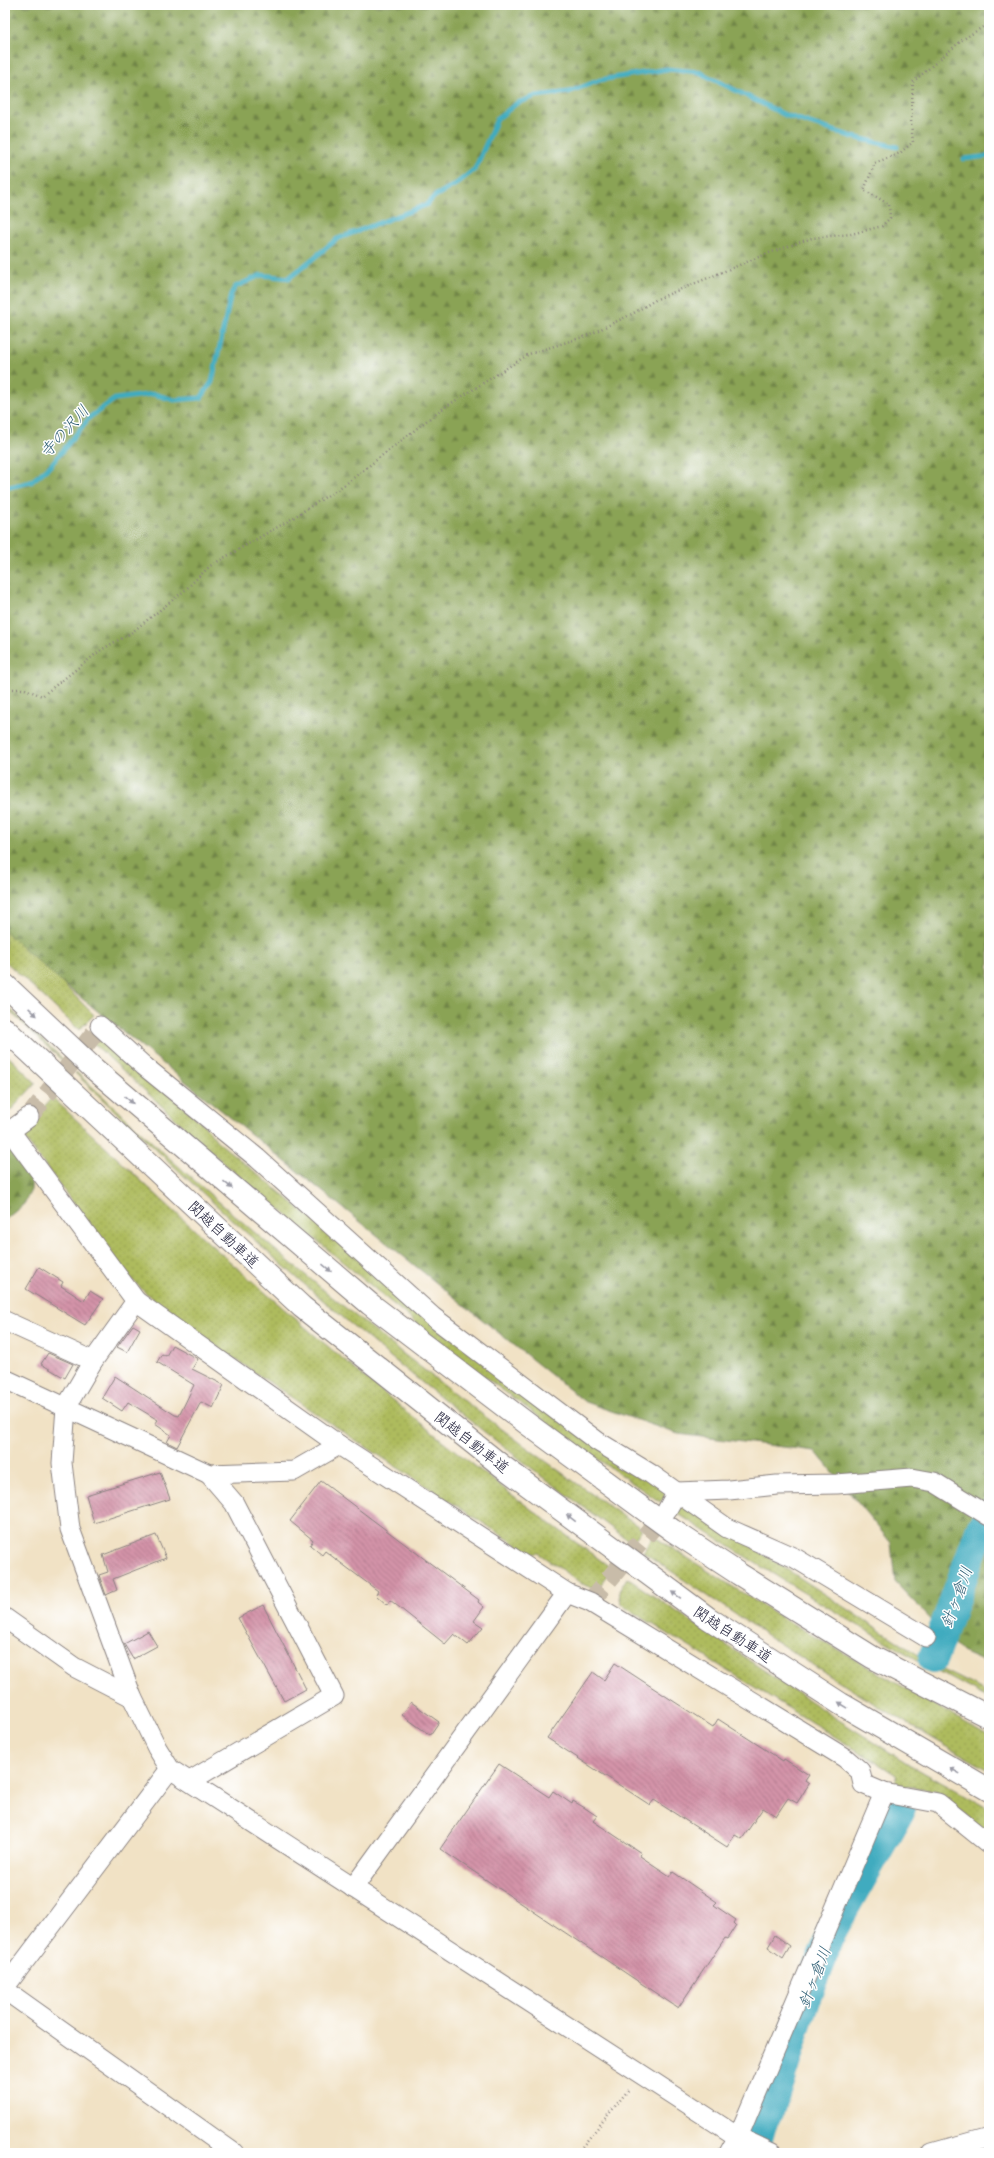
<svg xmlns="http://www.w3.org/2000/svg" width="994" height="2158" font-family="'Patrick Hand','Klee One',sans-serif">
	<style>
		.grass { fill: url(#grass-dots); stroke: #686e4c }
		.forest { fill: url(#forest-firs); stroke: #566248 }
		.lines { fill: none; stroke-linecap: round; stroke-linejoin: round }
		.stream { stroke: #40abbf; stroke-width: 5 }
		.river { stroke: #40abbf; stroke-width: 30 }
		.building { fill: url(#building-back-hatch) }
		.minor-tunnel { stroke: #c8bca9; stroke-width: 19; stroke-dasharray: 19 10; stroke-linecap: butt }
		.minor-casing { stroke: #8a8280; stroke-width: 21 }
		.motorway-casing { stroke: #8a8280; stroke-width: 24 }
		.path { stroke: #8a8280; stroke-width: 2.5; stroke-dasharray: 1 3; stroke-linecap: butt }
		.minor { stroke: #fff; stroke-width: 19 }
		.motorway { stroke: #fff; stroke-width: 22 }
		.oneway { fill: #9c9ca7 }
		.labels { text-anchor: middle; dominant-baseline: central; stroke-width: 3; stroke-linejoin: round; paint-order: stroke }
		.street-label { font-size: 15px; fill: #22223b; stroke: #fff }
		.water-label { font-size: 16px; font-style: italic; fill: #306076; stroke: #fff }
	</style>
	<defs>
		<pattern id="grass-dots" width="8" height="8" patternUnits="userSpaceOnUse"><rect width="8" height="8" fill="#aebb5d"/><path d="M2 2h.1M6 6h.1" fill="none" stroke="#95a052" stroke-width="1.8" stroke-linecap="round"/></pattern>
		<pattern id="forest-firs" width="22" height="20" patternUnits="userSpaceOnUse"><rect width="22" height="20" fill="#8aa354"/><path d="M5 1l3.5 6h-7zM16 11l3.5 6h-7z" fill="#708447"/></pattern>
		<pattern id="building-back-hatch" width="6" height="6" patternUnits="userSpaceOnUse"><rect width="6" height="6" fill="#d393a8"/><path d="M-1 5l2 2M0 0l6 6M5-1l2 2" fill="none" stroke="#ab788a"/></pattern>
	</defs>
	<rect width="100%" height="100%" fill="#fff"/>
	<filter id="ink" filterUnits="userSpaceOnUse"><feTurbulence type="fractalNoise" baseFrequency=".025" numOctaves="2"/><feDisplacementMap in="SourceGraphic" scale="8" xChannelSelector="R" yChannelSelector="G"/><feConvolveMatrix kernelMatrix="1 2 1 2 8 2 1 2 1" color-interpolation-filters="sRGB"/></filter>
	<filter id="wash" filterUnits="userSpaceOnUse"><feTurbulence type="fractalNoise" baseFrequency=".012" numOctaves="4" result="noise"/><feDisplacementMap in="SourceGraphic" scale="16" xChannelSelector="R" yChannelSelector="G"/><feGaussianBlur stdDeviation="0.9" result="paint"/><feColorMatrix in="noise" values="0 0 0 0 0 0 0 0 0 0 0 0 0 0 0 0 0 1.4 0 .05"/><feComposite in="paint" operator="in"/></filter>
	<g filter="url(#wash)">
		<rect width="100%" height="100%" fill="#f1e2c5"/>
		<g class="grass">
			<polygon points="5,925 94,1015 79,1030 5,961"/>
			<polygon points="5,1004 68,1064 67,1065 5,1007"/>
			<polygon points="101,1032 208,1129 217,1141 315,1221 668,1493 660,1502 576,1444 452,1353 219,1159 92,1042"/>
			<polygon points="5,1053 36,1083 11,1110 5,1111"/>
			<path d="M76 1072C113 1105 149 1140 186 1173 331 1301 483 1420 642 1529L632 1543C549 1482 467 1420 388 1355 279 1266 177 1170 75 1073Z"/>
			<path d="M52 1097C104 1146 156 1195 209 1243 338 1358 472 1469 613 1569L598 1588 591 1587 582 1584 538 1553 531 1554C440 1495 349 1437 260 1376 214 1344 163 1315 126 1273L22 1135Z"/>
			<path d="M684 1500 725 1529 940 1669 989 1693V1699C880 1641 776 1577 672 1510Z"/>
			<path d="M653 1536 779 1616 989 1736V1770C869 1705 756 1629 643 1552Z"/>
			<polygon points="627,1578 826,1712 912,1766 989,1809 989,1834 935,1790 897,1785 896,1775 879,1764 628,1609 621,1604 619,1591"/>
		</g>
		<g class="forest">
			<polygon points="5,5 989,5 989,1664 962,1652 895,1582 891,1543 815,1451 678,1434 585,1402 60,981 5,931"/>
			<polygon points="5,1144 14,1149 32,1175 31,1190 24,1204 5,1220"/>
		</g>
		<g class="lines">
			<g class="stream">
				<polyline points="964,159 989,156"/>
				<polyline points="5,488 31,482 50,466 90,417 115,399 154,394 174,400 201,398 212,382 231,294 235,287 261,275 289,278 337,239 426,205 435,196 456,184 475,169 497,119 517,103 536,96 569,92 600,80 667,69 699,72 785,115 853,137 897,147"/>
			</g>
			<g class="river">
				<polyline points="933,1658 980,1530 989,1514"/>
				<polyline points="754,2153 762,2124 771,2107 806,1997 833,1929 900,1811"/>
			</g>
		</g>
		<g id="blocks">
			<g class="building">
				<polygon points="39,1267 63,1282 61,1286 84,1301 90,1291 103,1299 85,1325 26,1289"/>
				<polygon points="133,1325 140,1329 127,1352 117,1347"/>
				<polygon points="172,1345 198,1359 192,1369 224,1385 213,1408 201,1402 177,1447 167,1442 171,1435 155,1424 158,1420 128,1402 122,1411 102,1398 115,1376 175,1415 179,1416 194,1385 157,1362 162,1354 166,1356"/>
				<polygon points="48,1353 73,1364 65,1378 41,1364"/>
				<polygon points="160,1472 170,1499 94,1523 86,1495"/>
				<polygon points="321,1481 479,1600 478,1602 484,1607 474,1621 483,1627 468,1645 454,1634 445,1644 390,1600 387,1605 376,1595 378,1591 325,1551 322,1555 310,1545 313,1540 290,1521"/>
				<polygon points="156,1535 166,1558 113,1579 117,1590 106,1595 99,1575 108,1572 103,1555"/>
				<polygon points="263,1605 306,1689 284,1701 238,1618"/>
				<polygon points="148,1631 157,1646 133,1659 124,1644"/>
				<polygon points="615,1663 713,1727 718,1719 783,1761 784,1759 809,1775 805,1781 809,1784 797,1803 788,1798 776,1816 763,1808 742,1839 735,1835 727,1847 654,1800 650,1805 547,1738 593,1672 604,1680"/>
				<polygon points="411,1702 439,1722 430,1735 402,1715"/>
				<polygon points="499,1764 549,1797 553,1791 572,1804 573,1801 585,1808 597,1816 593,1821 641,1853 640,1856 670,1876 673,1872 717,1902 714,1905 736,1920 734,1923 736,1925 727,1939 725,1938 678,2008 440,1849"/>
				<polygon points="775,1935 790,1946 783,1958 768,1947"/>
			</g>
		</g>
	</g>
	<g filter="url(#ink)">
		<use href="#blocks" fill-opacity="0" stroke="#8a8280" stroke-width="1"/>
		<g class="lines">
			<g class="minor-tunnel">
				<polyline points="29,1117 100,1026"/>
				<polyline points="590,1602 667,1510"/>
			</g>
			<defs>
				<g id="minor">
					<polyline points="100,1026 144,1066 257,1158 433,1317 597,1441 651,1474 727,1528 795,1558 926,1637"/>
					<polyline points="5,1129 10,1131 136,1301"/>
					<polyline points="10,1131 29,1117"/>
					<polyline points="5,1321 93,1361"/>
					<polyline points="5,1379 209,1474 294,1471 339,1445 567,1593 590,1602 845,1758 860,1771 863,1784 884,1793 938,1803 989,1844"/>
					<polyline points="339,1445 136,1301 93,1361 66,1407 62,1463 70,1529 132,1697 157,1748 170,1769 738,2137 772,2153"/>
					<polyline points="667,1510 677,1492 729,1490 777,1485 837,1484 912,1478 934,1482 989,1516"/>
					<polyline points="5,1618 74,1667 132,1697"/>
					<polyline points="190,1781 334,1696 234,1503 209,1474"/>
					<polyline points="353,1888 567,1593"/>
					<polyline points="5,1987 170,1769"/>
					<polyline points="5,1990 234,2153"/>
					<polyline points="729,2153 738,2137 884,1793"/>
					<polyline points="932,2153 989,2137"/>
				</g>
				<g id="motorway">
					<polyline points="5,985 93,1068 370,1304 529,1425 672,1530 739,1574 872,1657 989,1717"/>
					<polyline points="5,1029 302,1307 502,1466 708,1618 841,1704 989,1790"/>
				</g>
			</defs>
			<use href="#minor" class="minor-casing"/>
			<use href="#motorway" class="motorway-casing"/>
			<g class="path">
				<polyline points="5,689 25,689 42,696 101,650 131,633 184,591 210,566 288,521 347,483 439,411 529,354 586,336 632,314 657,299 766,254 812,238 851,234 882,226 890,218 889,204 864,190 875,163 900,153 913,142 911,123 913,82 962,40 989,23"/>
				<polyline points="577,2153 630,2088"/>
			</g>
			<use href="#minor" class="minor"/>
			<use href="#motorway" class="motorway"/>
		</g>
		<defs><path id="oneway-solid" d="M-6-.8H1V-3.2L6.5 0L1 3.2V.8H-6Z"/></defs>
		<g class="oneway">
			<use href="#oneway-solid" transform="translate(33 1012) rotate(43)"/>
			<use href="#oneway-solid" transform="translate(129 1100) rotate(41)"/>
			<use href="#oneway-solid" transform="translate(228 1185) rotate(40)"/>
			<use href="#oneway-solid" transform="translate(327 1268) rotate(40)"/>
			<use href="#oneway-solid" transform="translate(571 1518) rotate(-143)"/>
			<use href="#oneway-solid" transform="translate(676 1595) rotate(-145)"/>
			<use href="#oneway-solid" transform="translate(843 1705) rotate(-148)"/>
			<use href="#oneway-solid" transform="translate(955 1771) rotate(-151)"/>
		</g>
	</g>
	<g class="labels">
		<g class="street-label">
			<text transform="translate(224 1234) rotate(43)">関越自動車道</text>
			<text transform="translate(472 1442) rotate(38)">関越自動車道</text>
			<text transform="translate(733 1634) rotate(33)">関越自動車道</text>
		</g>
		<g class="water-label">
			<text transform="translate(64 431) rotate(-48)">寺の沢川</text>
			<text transform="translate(956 1597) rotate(-70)">針ヶ倉川</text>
			<text transform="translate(814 1977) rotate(-69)">針ヶ倉川</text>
		</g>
	</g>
	<rect width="994" height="2158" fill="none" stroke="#fff" stroke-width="20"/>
</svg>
